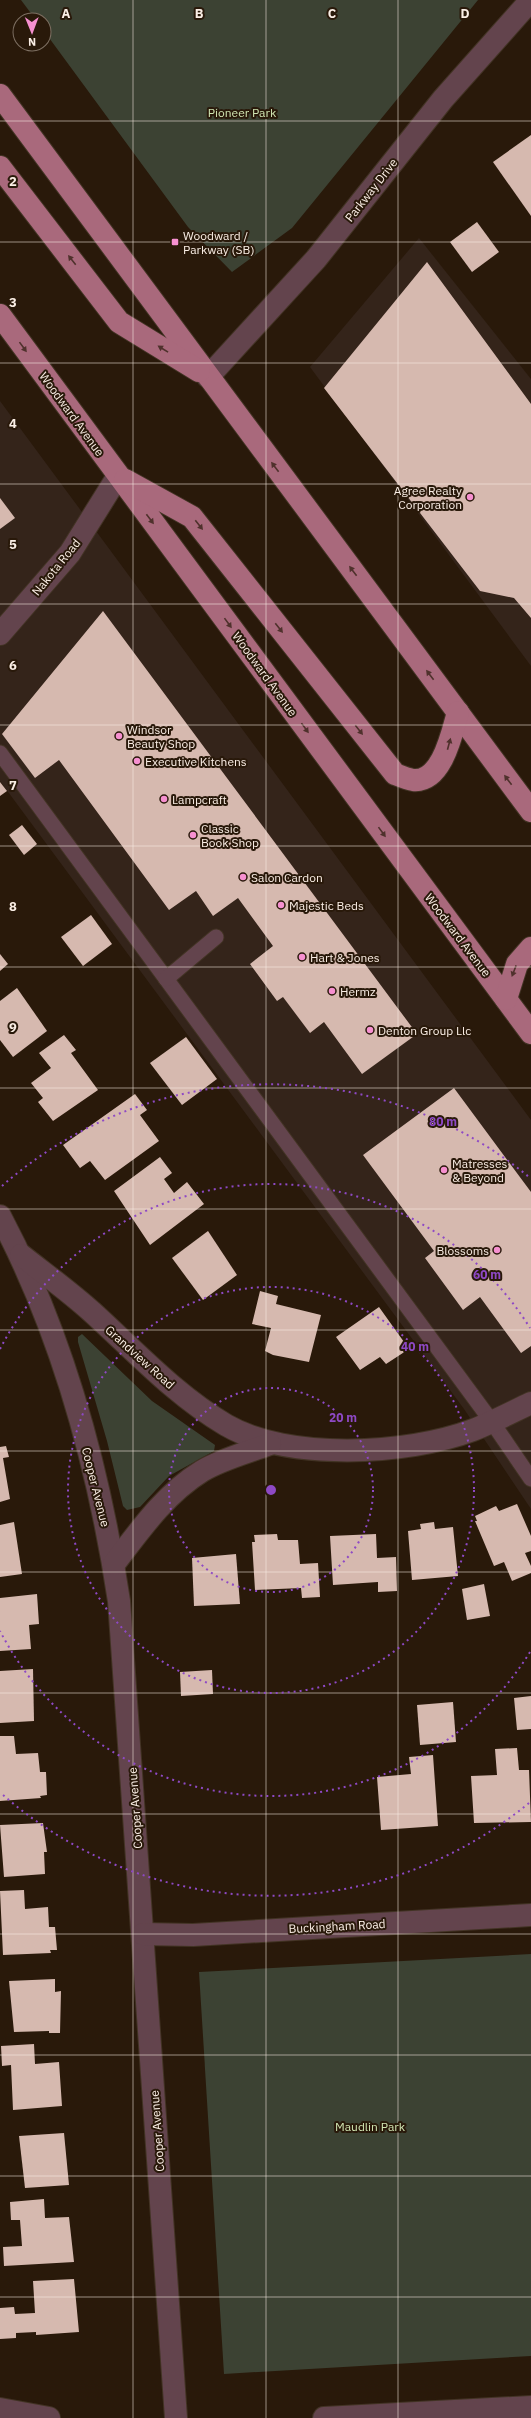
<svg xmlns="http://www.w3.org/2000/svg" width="531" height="2418" font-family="'IBM Plex Sans',sans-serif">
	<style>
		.commercial { fill: #34241a }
		.green { fill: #3c4233 }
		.building { fill: #d6b9af }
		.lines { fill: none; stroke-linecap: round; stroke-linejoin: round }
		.service-casing { stroke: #423324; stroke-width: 17 }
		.minor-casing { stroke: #423324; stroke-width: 24 }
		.primary-casing { stroke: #423324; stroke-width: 24 }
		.service { stroke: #63444d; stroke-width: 15 }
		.minor { stroke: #63444d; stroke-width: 22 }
		.primary { stroke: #a9697c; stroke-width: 22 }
		.oneway { fill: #4f312c }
		.grid { fill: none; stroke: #fbefe6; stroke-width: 1; stroke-opacity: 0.55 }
		.ring { fill: none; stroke: #8e49c5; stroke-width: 2; stroke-dasharray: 2 4 }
		.poi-dot { fill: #f690d0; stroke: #29190a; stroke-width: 1.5 }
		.labels { text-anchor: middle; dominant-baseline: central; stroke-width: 4; stroke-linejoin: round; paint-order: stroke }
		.park-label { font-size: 12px; fill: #d0e5b2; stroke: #29190a }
		.street-label { font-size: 12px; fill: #fbefe6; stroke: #29190a }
		.poi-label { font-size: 12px; fill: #fbefe6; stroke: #29190a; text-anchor: start }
		.grid-label { font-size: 13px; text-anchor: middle; font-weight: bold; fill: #fbefe6; stroke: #29190a; stroke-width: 4; stroke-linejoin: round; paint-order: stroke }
		.centre { fill: #8e49c5; stroke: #29190a; stroke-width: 2 }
		.ring-label { font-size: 12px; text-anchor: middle; font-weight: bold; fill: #8e49c5; stroke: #29190a; stroke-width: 4; stroke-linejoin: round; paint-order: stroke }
	</style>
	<rect width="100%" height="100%" fill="#29190a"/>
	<g class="commercial">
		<polygon points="419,238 531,379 531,666 310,367"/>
		<polygon points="0,401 531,1120 531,1509 464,1409 0,781"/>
	</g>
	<g class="green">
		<polygon points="21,0 478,0 292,228 232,272 188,227 44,31 44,20 36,20"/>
		<polygon points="82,1334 152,1401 215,1445 214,1451 169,1476 140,1507 127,1510 123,1506 107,1441 78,1342 78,1337"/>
		<polygon points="531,1954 531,2356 224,2374 199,1972"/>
	</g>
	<g class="building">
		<polygon points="531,135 531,216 493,162"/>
		<polygon points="477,222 499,252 472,272 450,242"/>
		<polygon points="427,262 531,404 531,618 514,598 480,591 324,388"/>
		<polygon points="0,498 15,518 0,529"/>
		<polygon points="103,611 417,1034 362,1074 324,1022 310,1033 283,997 277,1001 250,964 273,946 238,898 213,916 196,891 169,910 59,760 35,778 2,734"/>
		<polygon points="0,782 7,791 0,796"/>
		<polygon points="22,825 37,844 24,855 9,835"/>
		<polygon points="91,915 112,944 83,966 61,937"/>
		<polygon points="0,954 8,964 0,971"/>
		<polygon points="17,988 47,1031 13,1057 0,1040 0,1001"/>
		<polygon points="64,1035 76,1050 71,1053 98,1090 53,1121 38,1102 43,1098 31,1083 51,1068 39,1053"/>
		<polygon points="186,1037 217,1079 182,1105 150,1063"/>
		<polygon points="454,1088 531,1192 531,1346 521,1353 480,1297 463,1310 425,1258 434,1251 363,1155"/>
		<polygon points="135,1094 147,1110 140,1115 159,1141 105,1180 90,1161 80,1168 63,1145"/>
		<polygon points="160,1157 172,1173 164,1179 174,1193 187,1182 204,1204 150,1245 114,1191"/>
		<polygon points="208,1231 237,1275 203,1300 172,1258"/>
		<polygon points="260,1291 278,1296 276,1304 321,1315 309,1362 273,1355 265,1351 271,1328 252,1324"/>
		<polygon points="379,1307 409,1349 386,1364 380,1357 360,1370 336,1337"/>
		<polygon points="6,1446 9,1457 3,1458 10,1499 0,1502 0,1447"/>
		<polygon points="517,1504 531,1536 531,1551 525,1553 531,1566 531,1573 512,1581 504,1562 494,1566 475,1521 477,1521 475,1516 496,1506 499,1511"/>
		<polygon points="14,1522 22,1574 0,1577 0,1525"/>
		<polygon points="434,1522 435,1529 453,1527 458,1576 412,1580 408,1531 421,1529 420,1524"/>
		<polygon points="277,1534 278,1540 298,1540 300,1564 318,1563 320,1597 302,1598 301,1588 255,1590 252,1542 255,1542 254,1535"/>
		<polygon points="376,1534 377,1558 396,1557 397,1591 378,1592 378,1582 333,1585 330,1536"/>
		<polygon points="236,1554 240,1604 194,1606 192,1558"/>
		<polygon points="484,1584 490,1616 467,1620 462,1589"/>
		<polygon points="37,1594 39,1624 29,1625 31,1649 0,1651 0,1598"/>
		<polygon points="33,1669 34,1721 0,1723 0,1671"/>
		<polygon points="212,1670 213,1694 181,1696 180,1672"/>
		<polygon points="531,1696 531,1729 517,1730 514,1698"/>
		<polygon points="453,1702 456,1742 420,1745 417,1705"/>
		<polygon points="0,1736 14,1736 16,1754 38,1753 40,1772 46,1772 47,1795 40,1796 41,1798 0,1801"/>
		<polygon points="517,1748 519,1770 529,1770 531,1822 474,1823 471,1776 497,1775 495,1749"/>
		<polygon points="433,1755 438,1826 381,1830 377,1777 411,1774 409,1757"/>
		<polygon points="43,1823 47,1852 44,1852 45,1874 4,1877 0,1825"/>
		<polygon points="24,1890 25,1909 48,1907 49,1927 55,1927 57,1950 50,1950 51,1953 3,1955 0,1891"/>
		<polygon points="55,1979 55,1992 61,1991 60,2033 49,2033 49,2031 14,2032 9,1981"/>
		<polygon points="34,2044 35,2064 59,2062 62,2106 13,2110 11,2065 2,2066 1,2046"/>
		<polygon points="64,2133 69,2185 25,2188 19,2136"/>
		<polygon points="44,2199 45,2218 69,2217 74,2262 4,2266 3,2247 22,2246 20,2220 11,2220 10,2202"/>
		<polygon points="74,2279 79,2332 36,2335 36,2332 16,2333 16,2338 0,2339 0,2308 14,2307 15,2314 35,2313 33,2281"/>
	</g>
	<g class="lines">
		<defs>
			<g id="service">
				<polyline points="0,753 492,1422 531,1479"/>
				<polyline points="166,979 216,937"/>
			</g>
			<g id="minor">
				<polyline points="208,377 316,259 443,99 531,0"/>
				<polyline points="0,634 70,553 118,476"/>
				<path d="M0 1216C63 1335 99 1469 119 1601L176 2418"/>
				<path d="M21 1255C45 1274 70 1292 92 1312 135 1351 175 1395 226 1425 288 1461 407 1455 473 1430 493 1422 512 1412 531 1403"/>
				<path d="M114 1564C140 1530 165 1494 202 1471 222 1459 249 1452 270 1444"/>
				<polyline points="143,1934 193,1935 531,1915"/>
				<polyline points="0,2409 49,2418"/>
				<polyline points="324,2418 531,2407"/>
			</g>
			<g id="primary">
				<polyline points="0,95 531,811"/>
				<polyline points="0,167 119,322 199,371"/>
				<polyline points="0,315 531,1033"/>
				<path d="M125 480 192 517 395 774C400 776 407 779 413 780 442 783 452 733 458 712"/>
				<polyline points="506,999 517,964 531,948"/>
			</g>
		</defs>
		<use href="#service" class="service-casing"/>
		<use href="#minor" class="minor-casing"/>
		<use href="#primary" class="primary-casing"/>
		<use href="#service" class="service"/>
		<use href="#minor" class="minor"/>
		<use href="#primary" class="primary"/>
	</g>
	<defs><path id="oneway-solid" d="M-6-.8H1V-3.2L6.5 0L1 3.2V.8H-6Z"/></defs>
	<g class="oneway">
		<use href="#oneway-solid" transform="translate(72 260) rotate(-128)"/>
		<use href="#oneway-solid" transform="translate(23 347) rotate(54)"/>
		<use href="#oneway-solid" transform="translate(163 349) rotate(-148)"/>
		<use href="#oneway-solid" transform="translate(275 467) rotate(-127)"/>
		<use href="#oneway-solid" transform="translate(150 519) rotate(53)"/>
		<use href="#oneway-solid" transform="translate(199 525) rotate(52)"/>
		<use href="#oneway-solid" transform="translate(353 571) rotate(-127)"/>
		<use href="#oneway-solid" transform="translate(228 623) rotate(54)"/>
		<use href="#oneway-solid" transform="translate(279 628) rotate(52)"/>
		<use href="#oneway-solid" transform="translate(430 675) rotate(-127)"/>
		<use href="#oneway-solid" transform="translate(305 728) rotate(54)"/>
		<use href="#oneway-solid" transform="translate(359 730) rotate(52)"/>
		<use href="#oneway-solid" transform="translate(449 744) rotate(-75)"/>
		<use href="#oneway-solid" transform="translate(508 780) rotate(-127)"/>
		<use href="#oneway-solid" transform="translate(382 832) rotate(54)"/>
		<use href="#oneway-solid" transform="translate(514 971) rotate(111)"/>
	</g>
	<path class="grid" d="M133 0V2418M266 0V2418M398 0V2418M0 121H531M0 242H531M0 363H531M0 484H531M0 604H531M0 725H531M0 846H531M0 967H531M0 1088H531M0 1209H531M0 1330H531M0 1451H531M0 1572H531M0 1693H531M0 1814H531M0 1934H531M0 2055H531M0 2176H531M0 2297H531"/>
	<g class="ring">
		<circle cx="271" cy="1490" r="102"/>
		<circle cx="271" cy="1490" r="203"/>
		<path d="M530 1652A305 305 0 0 1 0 1631M0 1349A305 305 0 0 1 530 1328"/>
		<path d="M529 1803A406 406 0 0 1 2 1794M2 1186A406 406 0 0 1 529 1177"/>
	</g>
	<g class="poi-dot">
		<rect x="171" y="238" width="8" height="8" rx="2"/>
		<circle cx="470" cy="497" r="4"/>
		<circle cx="119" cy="736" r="4"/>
		<circle cx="137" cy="761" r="4"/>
		<circle cx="164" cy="799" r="4"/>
		<circle cx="193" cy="835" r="4"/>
		<circle cx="243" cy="877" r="4"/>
		<circle cx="281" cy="905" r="4"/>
		<circle cx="302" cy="957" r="4"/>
		<circle cx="332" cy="991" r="4"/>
		<circle cx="370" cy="1030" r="4"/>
		<circle cx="444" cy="1170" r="4"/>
		<circle cx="497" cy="1250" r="4"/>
	</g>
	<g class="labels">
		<g class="park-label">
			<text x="242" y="112">Pioneer Park</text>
			<text x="370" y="2126">Maudlin Park</text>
		</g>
		<g class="street-label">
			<text transform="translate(371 190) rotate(-52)">Parkway Drive</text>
			<text transform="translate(72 414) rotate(54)">Woodward Avenue</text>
			<text transform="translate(56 567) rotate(-51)">Nakota Road</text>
			<text transform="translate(265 674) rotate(54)">Woodward Avenue</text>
			<text transform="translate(458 935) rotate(53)">Woodward Avenue</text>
			<text transform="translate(140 1357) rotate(42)">Grandview Road</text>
			<text transform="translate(96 1487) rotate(76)">Cooper Avenue</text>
			<text transform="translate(135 1808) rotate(-94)">Cooper Avenue</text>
			<text transform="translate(337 1926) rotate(-3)">Buckingham Road</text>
			<text transform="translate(157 2131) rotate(-94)">Cooper Avenue</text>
		</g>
		<g class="poi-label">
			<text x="183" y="235">Woodward /<tspan x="183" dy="14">Parkway (SB)</tspan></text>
			<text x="462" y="490" text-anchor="end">Agree Realty<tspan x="462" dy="14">Corporation</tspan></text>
			<text x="127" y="729">Windsor<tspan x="127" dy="14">Beauty Shop</tspan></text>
			<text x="145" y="761">Executive Kitchens</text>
			<text x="172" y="799">Lampcraft</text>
			<text x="201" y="828">Classic<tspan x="201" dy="14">Book Shop</tspan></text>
			<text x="251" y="877">Salon Cardon</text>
			<text x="289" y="905">Majestic Beds</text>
			<text x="310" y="957">Hart &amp; Jones</text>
			<text x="340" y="991">Hermz</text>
			<text x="378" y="1030">Denton Group Llc</text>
			<text x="452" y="1163">Matresses<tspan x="452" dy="14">&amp; Beyond</tspan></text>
			<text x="489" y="1250" text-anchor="end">Blossoms</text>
		</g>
	</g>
	<g class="grid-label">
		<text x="66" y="18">A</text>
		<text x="199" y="18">B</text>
		<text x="332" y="18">C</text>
		<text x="465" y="18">D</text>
		<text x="13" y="186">2</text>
		<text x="13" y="307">3</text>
		<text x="13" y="428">4</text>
		<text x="13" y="549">5</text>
		<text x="13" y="670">6</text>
		<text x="13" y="790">7</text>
		<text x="13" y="911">8</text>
		<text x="13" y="1032">9</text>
	</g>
	<circle cx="271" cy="1490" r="6" class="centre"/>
	<g class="ring-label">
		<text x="443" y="1126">80 m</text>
		<text x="487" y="1279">60 m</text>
		<text x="415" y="1351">40 m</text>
		<text x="343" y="1422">20 m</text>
	</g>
	<g transform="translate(32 32) rotate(179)"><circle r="19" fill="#29190a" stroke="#7d6f62"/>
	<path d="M0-3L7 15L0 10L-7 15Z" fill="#f690d0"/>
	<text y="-6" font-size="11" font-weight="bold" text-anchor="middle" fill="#fbefe6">N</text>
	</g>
</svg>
